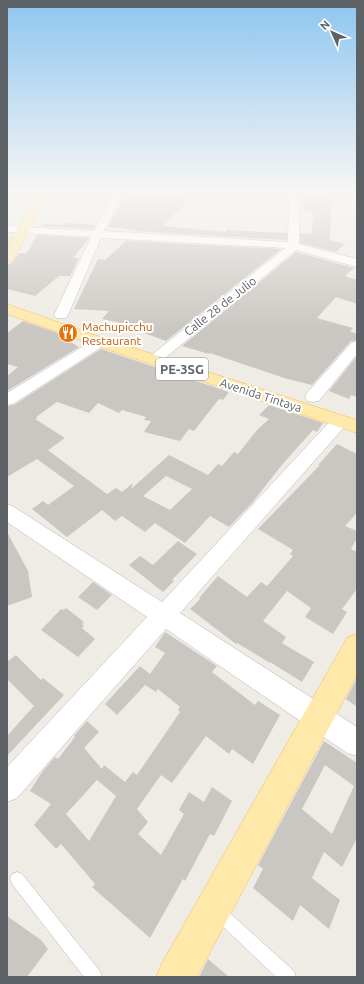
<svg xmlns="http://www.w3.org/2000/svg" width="364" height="984" font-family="Ubuntu,sans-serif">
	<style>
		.building { fill: #cac7c2; fill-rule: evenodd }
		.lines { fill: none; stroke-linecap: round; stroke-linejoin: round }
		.lane-casing { stroke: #b2b6ba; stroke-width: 1 }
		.street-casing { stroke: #b2b6ba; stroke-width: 1 }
		.primary-casing { stroke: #f4ba5a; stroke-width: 1 }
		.lane { fill: #fff; fill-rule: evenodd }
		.street { fill: #fff; fill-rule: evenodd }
		.primary { fill: #ffe9aa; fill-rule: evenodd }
		.labels { text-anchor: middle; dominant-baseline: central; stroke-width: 4; stroke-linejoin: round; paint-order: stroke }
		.far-street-label { font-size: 12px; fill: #5d6266; stroke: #fff }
		.far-food-label { font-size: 12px; fill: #c56008; stroke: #fff; text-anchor: start }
		.shield { fill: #fff; stroke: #8e9194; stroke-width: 1 }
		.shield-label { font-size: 13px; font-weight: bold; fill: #5d6266 }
	</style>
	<rect width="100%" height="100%" fill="#efece5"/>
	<g class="building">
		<polygon points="129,193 195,193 163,226 226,232 226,230 287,233 287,240 135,231 137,230 108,227 120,205"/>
		<polygon points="308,193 332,193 330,240 345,244 336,252 300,243 300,233 312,234 313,212 302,211"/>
		<polygon points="66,223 96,225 93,229 41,226 43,224 65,225"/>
		<polygon points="37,235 89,238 73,258 79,258 70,276 59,276 35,296 7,289 7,265 13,262 19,253 27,253"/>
		<polygon points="126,241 281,249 166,341 125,326 126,324 102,319 109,311 74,309 98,259 105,260"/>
		<polygon points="296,252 354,268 345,276 357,280 357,304 336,297 317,318 353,328 350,331 357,334 357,340 351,341 312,385 284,378 210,353 209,354 182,346"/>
		<polygon points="23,321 71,338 68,341 79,347 7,391 7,376 18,367 7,364 7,333"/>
		<path d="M101 349 229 392 223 400 219 399 194 431 189 429 180 441 144 432 151 421 144 420 146 417 122 410 119 413 98 403 89 413 57 402 36 417 38 418 35 419 65 438 48 450 49 451 107 494 116 488 122 492 133 483 131 489 169 455 208 475 218 464 222 466 234 452 238 454 257 430 269 419 259 415 269 405 323 423 317 432 313 430 281 466 252 503 229 527 210 516 185 543 155 523 145 532 122 516 115 521 102 510 67 537 32 509 43 501 48 505 74 486 37 459 7 477V406L14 405ZM166 476 192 489 170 510 143 496Z"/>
		<polygon points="357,356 357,397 351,395 349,399 329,391"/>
		<polygon points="337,444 357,454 357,513 345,526 357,531 357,538 351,549 357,552 357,589 342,609 347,612 333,634 305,617 311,608 287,591 263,621 286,637 282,643 314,662 302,682 270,662 270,663 237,643 236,644 190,609 200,599 199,598 218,576 247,597 261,582 267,586 293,556 290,554 293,550 258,529 320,465 318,465"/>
		<polygon points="7,532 28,571 32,597 7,606"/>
		<polygon points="178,541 197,554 172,580 174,581 163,592 129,565 140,556 153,565"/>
		<polygon points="93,582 112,595 97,610 78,597"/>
		<polygon points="66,608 84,622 82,624 84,626 82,628 95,639 78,657 41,630 61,609 63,610"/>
		<path d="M165 632 217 666 212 672 255 705 258 701 280 715 253 764 232 749 229 754 206 736 172 783 161 775 137 809 148 822 138 834 161 855 184 814 179 810 189 792 204 802 212 787 232 801 214 836 210 834 185 881 183 879 150 938 92 887 95 884 61 844 56 849 34 825 51 804 30 791 42 772 55 757 58 759 75 737 74 736 87 721 99 732 84 748 102 769 104 765 125 782 133 772 137 775 180 712 178 710 180 707 158 689 156 692 145 685 117 715 105 704 140 666 150 674 165 653 155 647ZM97 780 116 796 89 841 66 814Z"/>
		<polygon points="16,655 41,680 43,678 64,695 7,756 7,736 34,706 7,679 7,662"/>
		<polygon points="357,678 357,707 346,699"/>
		<path d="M324 741 357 763V838L342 867 324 852 312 878 340 900 329 929 300 905 293 921 253 888 263 869 258 865ZM325 765 354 786 332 834 302 809Z"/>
		<polygon points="7,916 41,940 48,949 27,977 7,977"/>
		<polygon points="208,959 229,977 199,977"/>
	</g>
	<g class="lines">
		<defs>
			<g id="lane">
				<polygon points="17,872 22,874 100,971 102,977 84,977 12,884 10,879 12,874"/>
				<polygon points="219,905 224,908 294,971 296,977 276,977 214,918 211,913 214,908"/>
			</g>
			<g id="street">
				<polygon points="114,193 124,193 104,231 288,242 289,193 299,193 299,244 357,259 357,267 296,250 159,363 154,364 149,363 147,360 149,357 285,248 101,238 68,315 66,318 56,318 54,315 91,237 7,232 7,226 94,231"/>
				<polygon points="100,338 105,339 107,342 105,345 13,404 7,405 7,393 95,339"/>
				<polygon points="357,341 357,354 319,401 313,402 307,401 305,397 307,393 352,342"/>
				<polygon points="340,416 346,417 348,421 346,425 180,613 357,727 357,756 347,753 166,629 17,798 7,802 7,767 147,617 7,522 7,504 14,507 162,602 334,417"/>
			</g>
			<g id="primary">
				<polygon points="38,193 49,193 30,230 14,258 12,261 7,262 7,247"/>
				<polygon points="7,304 106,339 357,420 357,433 94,345 7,314"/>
				<polygon points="357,634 357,675 197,977 156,977 162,963 347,638"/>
			</g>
		</defs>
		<use href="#lane" class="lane-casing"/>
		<use href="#street" class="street-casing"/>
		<use href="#primary" class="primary-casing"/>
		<use href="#lane" class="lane"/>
		<use href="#street" class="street"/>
		<use href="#primary" class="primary"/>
	</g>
	<linearGradient id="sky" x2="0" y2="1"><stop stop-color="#8dc6f1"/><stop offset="0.58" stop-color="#f8f6f3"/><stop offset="1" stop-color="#f8f6f3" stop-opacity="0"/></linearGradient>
	<rect width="364" height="331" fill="url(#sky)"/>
	<defs>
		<symbol id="restaurant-disc" viewBox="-11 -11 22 22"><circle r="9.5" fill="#e8710a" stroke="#fff"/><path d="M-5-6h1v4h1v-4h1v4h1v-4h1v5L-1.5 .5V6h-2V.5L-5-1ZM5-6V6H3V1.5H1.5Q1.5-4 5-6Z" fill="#fff"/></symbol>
	</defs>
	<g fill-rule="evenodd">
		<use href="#restaurant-disc" x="57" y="322" width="22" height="22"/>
	</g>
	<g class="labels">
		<g class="far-street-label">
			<text transform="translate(220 306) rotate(-38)">Calle 28 de Julio</text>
			<text transform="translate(261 395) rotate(18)">Avenida Tintaya</text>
		</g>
		<g class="far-food-label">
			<text x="82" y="326">Machupicchu<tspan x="82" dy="14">Restaurant</tspan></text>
		</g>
		<rect class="shield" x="156" y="358" width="52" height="22" rx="3"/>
		<g class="shield-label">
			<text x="182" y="369">PE-3SG</text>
		</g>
	</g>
	<rect width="364" height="984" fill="none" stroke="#5d6266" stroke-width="16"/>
	<g transform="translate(332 32) rotate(315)" stroke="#ffffff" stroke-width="3" paint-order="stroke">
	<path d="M0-3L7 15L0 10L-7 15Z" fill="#5d6266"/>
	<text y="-6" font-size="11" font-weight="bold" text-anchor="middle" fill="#5d6266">N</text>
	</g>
</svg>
